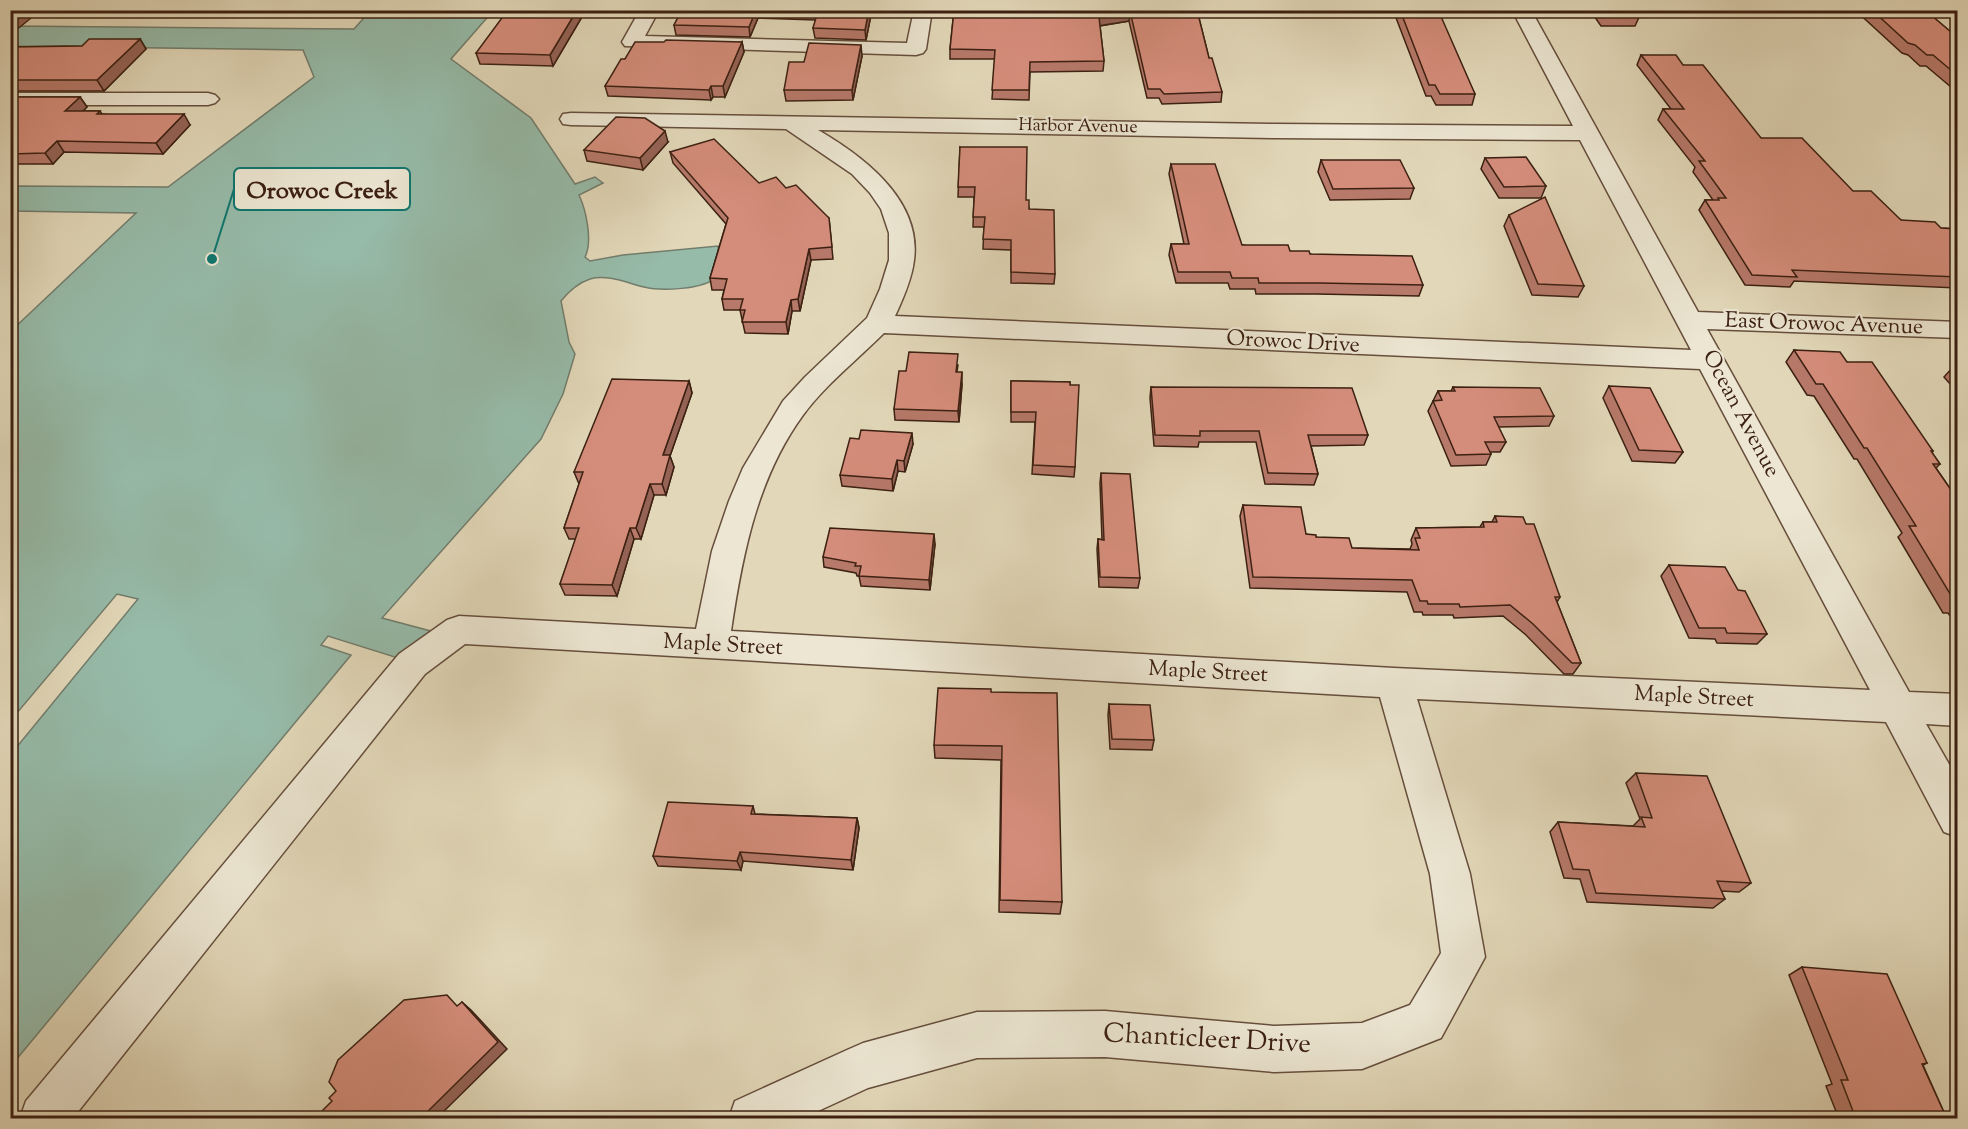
<svg xmlns="http://www.w3.org/2000/svg" width="1968" height="1129" font-family="'Sorts Mill Goudy',serif">
	<style>
		.water { fill: #96bba9; stroke: #727d6d; stroke-width: 1.5 }
		.lines { fill: none; stroke-linecap: round; stroke-linejoin: round }
		.minor-casing { stroke: #664e3c; stroke-width: 3 }
		.minor { fill: #ece6d2; fill-rule: evenodd }
		.wall { fill: #b7796a; stroke: #3c2012; stroke-width: 1.5 }
		.shaded-wall { fill: #956356; stroke: #3c2012; stroke-width: 1.5 }
		.building { fill: #d58d7b; stroke: #3c2012; stroke-width: 1.5 }
		.labels { text-anchor: middle; dominant-baseline: central; stroke-width: 4.5; stroke-linejoin: round; paint-order: stroke }
		.far-street-label { font-size: 18px; fill: #3c2012; stroke: #ece6d2 }
		.street-label { font-size: 22px; fill: #3c2012; stroke: #ece6d2 }
		.near-street-label { font-size: 27px; fill: #3c2012; stroke: #ece6d2 }
		.leader { fill: none; stroke: #0f766e; stroke-width: 2 }
		.callout-dot { fill: #0f766e; stroke: #ece6d2; stroke-width: 2 }
		.callout { fill: #ece6d2; stroke: #0f766e; stroke-width: 2 }
		.callout-label { font-size: 24px; text-anchor: middle; font-weight: bold; fill: #3c2012 }
	</style>
	<rect width="100%" height="100%" fill="#e2d8b9"/>
	<filter id="stains"><feTurbulence type="fractalNoise" baseFrequency=".00333" numOctaves="4"/><feColorMatrix values="0 0 0 0 .2 0 0 0 0 .09 0 0 0 0 .02 0 0 0 .5 -.17"/></filter>
	<radialGradient id="worn" r=".72"><stop offset=".6" stop-color="#630" stop-opacity="0"/><stop offset="1" stop-color="#630" stop-opacity=".3"/></radialGradient>
	<path class="water" d="M370 11H493L451 59 531 118 575 184 595 177 603 183 579 195C586 210 593 241 585 257L590 261 623 255 718 246C719 256 723 268 716 277 704 290 660 291 644 287 627 283 608 274 590 279 578 283 569 291 561 301L569 342 575 354 563 394 541 439 382 618 442 634 417 664 328 636 321 645 351 655 11 1066V754L138 599 117 594 11 720V331L136 213 11 211V186L168 187 314 77 303 50 11 46V26L354 29Z"/>
	<g class="lines">
		<defs>
			<g id="minor">
				<polygon points="640,10 659,10 645,36 907,43 914,10 932,10 926,49 923,53 916,55 625,46 622,42"/>
				<path d="M1512 10H1531L1698 312 1958 322V338L1707 329 1909 692 1958 694V726L1926 724 1958 780V837L1944 832 1886 722 1417 699 1470 874 1485 957 1441 1038 1362 1069 1274 1072 1105 1057 977 1058 868 1088 803 1118H729L735 1101 847 1050 863 1043 977 1012 1105 1011 1274 1026 1362 1023 1410 1005 1441 953 1430 874 1380 697 465 644 425 674 73 1118H20L26 1101 399 654 447 620 459 616 696 629 712 551 729 501 743 468 783 401 805 377 867 318 880 289 889 260V233L881 209 870 193 852 174 786 129 571 125 563 124 560 119 563 114 571 113 1275 124 1573 126ZM818 130 1275 138 1580 140 1691 350 895 316C903 299 912 278 914 260 922 200 863 156 818 130ZM884 333 1700 369 1870 690 1394 668 731 631C742 556 757 478 803 415 826 384 857 360 884 333Z"/>
				<polygon points="10,93 208,93 215,95 219,99 215,103 208,105 10,105"/>
			</g>
		</defs>
		<use href="#minor" class="minor-casing"/>
		<use href="#minor" class="minor"/>
	</g>
	<g class="wall">
		<polygon points="586,10 553,66 480,64 476,53"/>
		<polygon points="682,10 872,10 866,40 815,38 813,28 816,20 758,18 750,37 676,35 674,25"/>
		<polygon points="954,10 1197,10 1209,58 1222,92 1221,102 1162,104 1159,98 1147,98 1129,21 1100,26 1104,61 1103,71 1030,72 1029,100 992,99 995,59 950,59 950,49"/>
		<polygon points="1393,10 1431,10 1475,94 1472,105 1436,105 1431,96 1426,96"/>
		<polygon points="1590,10 1636,10 1640,15 1635,26 1601,26"/>
		<polygon points="1855,10 1925,10 1958,38 1958,93 1926,66 1920,66 1908,55 1902,53"/>
		<polygon points="140,39 146,49 104,91 10,91 10,47 82,46"/>
		<polygon points="742,42 744,52 725,97 713,97 711,100 608,96 605,86 625,59"/>
		<polygon points="1641,55 1683,65 1761,138 1901,220 1941,228 1958,229 1958,288 1794,281 1790,287 1745,285 1699,210 1705,200 1713,200 1693,172 1695,167 1658,120 1663,109 1671,109 1637,65"/>
		<polygon points="862,56 853,100 786,101 784,90 804,62"/>
		<polygon points="10,97 80,97 87,107 83,111 100,111 102,114 190,125 163,154 64,152 53,164 12,164 10,162"/>
		<polygon points="668,142 643,170 587,161 584,150"/>
		<polygon points="960,147 1026,200 1055,274 1054,284 1011,283 1011,250 983,249 984,227 973,227 974,197 958,197"/>
		<polygon points="670,152 759,183 786,188 829,218 833,259 811,260 800,311 792,311 788,334 745,333 740,310 724,310 722,299 724,290 712,290 710,278 726,224 673,163"/>
		<polygon points="1485,158 1546,186 1541,198 1499,198 1481,169"/>
		<polygon points="1321,160 1414,188 1410,199 1330,200 1318,172"/>
		<polygon points="1171,164 1242,245 1310,254 1423,285 1419,296 1316,294 1256,294 1255,289 1230,289 1228,283 1176,283 1169,255 1171,244 1184,244 1169,174"/>
		<polygon points="1509,215 1584,286 1578,297 1532,295 1504,226"/>
		<polygon points="1794,350 1847,362 1933,451 1932,453 1940,464 1936,468 1958,500 1958,627 1948,613 1943,613 1898,537 1902,533 1857,459 1854,459 1814,396 1807,395 1786,362"/>
		<polygon points="958,365 957,372 962,384 959,422 895,420 894,409 906,371"/>
		<polygon points="1954,366 1958,366 1958,393 1944,377"/>
		<polygon points="689,381 692,393 670,456 674,467 666,495 654,495 641,539 634,539 617,596 565,595 560,584 576,539 569,539 564,528 579,484 574,472"/>
		<polygon points="1011,381 1070,382 1075,467 1074,477 1032,474 1035,422 1011,422"/>
		<polygon points="1609,386 1683,452 1675,463 1632,461 1603,398"/>
		<polygon points="1151,387 1368,435 1364,445 1311,446 1318,474 1314,485 1265,484 1256,442 1199,442 1198,447 1154,446 1150,398"/>
		<polygon points="1453,387 1554,416 1549,426 1498,427 1506,442 1500,452 1490,452 1491,454 1486,465 1451,466 1428,411 1438,391 1451,391"/>
		<polygon points="913,444 905,472 898,471 893,491 842,486 840,475"/>
		<polygon points="1101,473 1140,578 1138,588 1099,587 1097,549 1098,539 1102,540 1100,483"/>
		<polygon points="1243,505 1306,534 1352,548 1410,549 1412,544 1411,540 1416,528 1480,527 1483,522 1492,522 1495,516 1526,524 1560,597 1557,602 1581,663 1573,674 1564,674 1526,635 1503,616 1454,618 1453,615 1423,615 1422,612 1414,612 1407,592 1250,588 1240,516"/>
		<polygon points="935,544 930,590 861,586 859,576 857,576 856,573 824,567 823,557"/>
		<polygon points="1669,565 1738,590 1767,634 1757,644 1717,643 1715,639 1689,638 1661,576"/>
		<polygon points="991,692 1062,902 1060,914 999,912 1001,760 935,758 934,745"/>
		<polygon points="1109,704 1154,740 1152,750 1110,749 1108,715"/>
		<polygon points="1636,773 1751,883 1739,892 1721,891 1725,899 1713,908 1587,902 1580,879 1564,878 1550,832 1558,822 1633,826 1640,819 1626,783"/>
		<polygon points="753,806 755,814 857,818 859,828 853,870 743,861 741,870 658,866 653,856"/>
		<polygon points="1802,967 1927,1063 1923,1065 1947,1119 1839,1119 1826,1086 1832,1084 1789,975"/>
	</g>
	<g class="shaded-wall">
		<polygon points="41,10 10,35 10,11"/>
		<polygon points="577,10 586,10 553,66 550,55"/>
		<polygon points="756,10 757,10 758,18 750,37 749,27"/>
		<polygon points="869,10 872,10 866,40 865,30"/>
		<polygon points="1130,11 1129,21 1098,26 1099,17"/>
		<polygon points="140,39 146,49 104,91 97,80"/>
		<polygon points="742,42 744,52 725,97 723,86"/>
		<polygon points="861,45 862,56 853,100 852,90"/>
		<polygon points="711,86 713,97 711,100 709,90"/>
		<polygon points="80,97 87,107 72,122 65,111"/>
		<polygon points="184,114 190,125 163,154 156,143"/>
		<polygon points="665,131 668,142 643,170 640,158"/>
		<polygon points="57,141 64,152 53,164 45,153"/>
		<polygon points="809,249 811,260 800,311 798,299"/>
		<polygon points="791,300 792,311 788,334 786,322"/>
		<polygon points="962,372 962,384 959,422 958,411"/>
		<polygon points="689,381 692,393 670,456 674,467 666,495 662,484 663,455"/>
		<polygon points="912,433 913,444 905,472 904,461"/>
		<polygon points="897,460 898,471 893,491 892,479"/>
		<polygon points="650,484 654,495 641,539 636,528"/>
		<polygon points="630,528 634,539 617,596 612,585"/>
		<polygon points="934,534 935,544 930,590 929,580"/>
		<polygon points="857,818 859,828 853,870 851,860"/>
		<polygon points="740,852 743,861 741,870 737,861"/>
		<polygon points="462,1002 471,1010 507,1049 436,1119 420,1119"/>
	</g>
	<g class="building">
		<polygon points="521,10 577,10 550,55 476,53 507,11"/>
		<polygon points="682,10 756,10 749,27 674,25"/>
		<polygon points="808,10 869,10 865,30 813,28 818,11"/>
		<polygon points="954,10 1197,10 1209,58 1212,58 1222,92 1164,94 1160,89 1148,89 1130,11 1099,17 1104,61 1030,62 1029,90 992,90 995,50 950,49"/>
		<polygon points="1400,10 1431,10 1431,12 1439,12 1475,94 1440,94 1435,85 1429,85"/>
		<polygon points="1601,10 1636,10 1640,15 1605,16"/>
		<polygon points="1872,10 1925,10 1958,38 1958,76 1933,55 1927,55 1915,45 1908,43"/>
		<polygon points="89,39 140,39 97,80 10,80 10,47 82,46"/>
		<polygon points="666,40 742,42 723,86 711,86 709,90 605,86 621,59 625,59 635,42 664,42"/>
		<polygon points="809,43 861,45 852,90 784,90 789,62 804,62"/>
		<polygon points="1641,55 1676,55 1683,65 1703,65 1761,138 1802,138 1853,191 1871,191 1901,220 1935,222 1941,228 1958,229 1958,277 1792,270 1797,277 1752,275 1705,200 1719,200 1718,198 1726,198 1699,161 1705,161 1663,109 1684,109"/>
		<polygon points="10,97 80,97 65,111 100,111 97,114 184,114 156,143 57,141 45,153 10,154"/>
		<polygon points="616,117 645,118 665,131 640,158 584,150"/>
		<polygon points="714,139 759,183 776,177 786,188 796,185 829,218 832,247 809,249 798,299 791,300 786,322 742,322 745,310 740,310 743,299 722,299 727,279 710,278 728,218 670,152"/>
		<polygon points="960,147 1027,147 1026,200 1029,200 1029,209 1054,210 1055,274 1011,272 1011,240 983,239 985,217 973,217 975,187 958,187"/>
		<polygon points="1526,157 1546,186 1504,187 1485,158"/>
		<polygon points="1321,160 1400,160 1414,188 1333,189"/>
		<polygon points="1171,164 1215,164 1242,245 1288,245 1290,251 1309,251 1310,254 1412,256 1423,285 1319,283 1259,283 1258,278 1232,278 1230,272 1178,272 1171,244 1189,244"/>
		<polygon points="1545,197 1584,286 1538,284 1509,215"/>
		<polygon points="1794,350 1840,352 1847,362 1872,362 1933,451 1931,451 1940,464 1933,464 1958,500 1958,602 1955,602 1909,526 1916,526 1867,448 1864,448 1823,384 1816,384"/>
		<polygon points="909,352 958,354 956,372 962,372 958,411 894,409 899,371 906,371"/>
		<polygon points="612,379 689,381 663,455 670,455 662,484 650,484 636,528 630,528 612,585 560,584 579,528 564,528 583,472 574,472"/>
		<polygon points="1011,381 1070,382 1070,385 1079,385 1075,467 1033,465 1036,412 1011,412"/>
		<polygon points="1609,386 1650,388 1683,452 1639,450"/>
		<polygon points="1151,387 1352,388 1368,435 1308,435 1318,474 1268,473 1259,431 1200,431 1200,436 1155,435"/>
		<polygon points="1453,387 1540,388 1554,416 1494,417 1506,442 1485,442 1491,454 1456,455 1433,401 1442,400 1438,391 1455,391"/>
		<polygon points="861,430 912,433 904,461 897,460 892,479 840,475 850,438 859,439"/>
		<polygon points="1101,473 1130,474 1140,578 1100,577 1098,539 1104,540"/>
		<polygon points="1243,505 1301,507 1306,534 1316,535 1316,537 1349,538 1352,548 1419,550 1415,538 1420,538 1416,528 1484,527 1483,522 1497,522 1495,516 1523,517 1526,524 1534,524 1560,597 1555,597 1581,663 1572,663 1533,624 1510,605 1460,607 1459,604 1428,604 1427,601 1420,601 1412,580 1253,577"/>
		<polygon points="830,528 934,534 929,580 859,576 861,566 855,566 856,563 823,557"/>
		<polygon points="1669,565 1725,567 1738,590 1745,591 1767,634 1727,633 1725,628 1699,628"/>
		<polygon points="938,688 991,689 991,692 1057,693 1062,902 1000,900 1002,746 934,745"/>
		<polygon points="1109,704 1150,705 1154,740 1112,739"/>
		<polygon points="1636,773 1707,776 1751,883 1717,881 1725,899 1596,893 1589,870 1573,869 1558,822 1645,827 1641,817 1652,818"/>
		<polygon points="668,802 753,806 751,814 857,818 851,860 740,852 737,861 653,856"/>
		<polygon points="1802,967 1887,974 1927,1063 1922,1064 1947,1119 1856,1119 1841,1080 1848,1080"/>
		<polygon points="447,995 457,1006 462,1002 498,1042 420,1119 314,1119 332,1101 329,1098 336,1091 329,1082 338,1060 404,1000"/>
	</g>
	<g class="labels">
		<g class="far-street-label">
			<text transform="translate(1078 127) rotate(1)">Harbor Avenue</text>
		</g>
		<g class="street-label">
			<text transform="translate(1824 325) rotate(2)">East Orowoc Avenue</text>
			<text transform="translate(1293 343) rotate(3)">Orowoc Drive</text>
			<text transform="translate(1740 414) rotate(62)">Ocean Avenue</text>
			<text transform="translate(723 646) rotate(3)">Maple Street</text>
			<text transform="translate(1208 673) rotate(3)">Maple Street</text>
			<text transform="translate(1694 698) rotate(3)">Maple Street</text>
		</g>
		<g class="near-street-label">
			<text transform="translate(1207 1040) rotate(3)">Chanticleer Drive</text>
		</g>
	</g>
	<path class="leader" d="M212 259L234 189"/>
	<circle class="callout-dot" cx="212" cy="259" r="6"/>
	<rect class="callout" x="234" y="168" width="176" height="42" rx="6"/>
	<g class="callout-label">
		<text x="322" y="198">Orowoc Creek</text>
	</g>
	<rect width="1968" height="1129" fill="none" stroke="#e2d8b9" stroke-width="36"/>
	<rect x="12" y="12" width="1944" height="1105" fill="none" stroke="#3c2012" stroke-width="3"/>
	<rect x="18" y="18" width="1932" height="1093" fill="none" stroke="#3c2012" stroke-width="1.5"/>
	<rect width="100%" height="100%" filter="url(#stains)"/>
	<rect width="100%" height="100%" fill="url(#worn)"/>
</svg>
